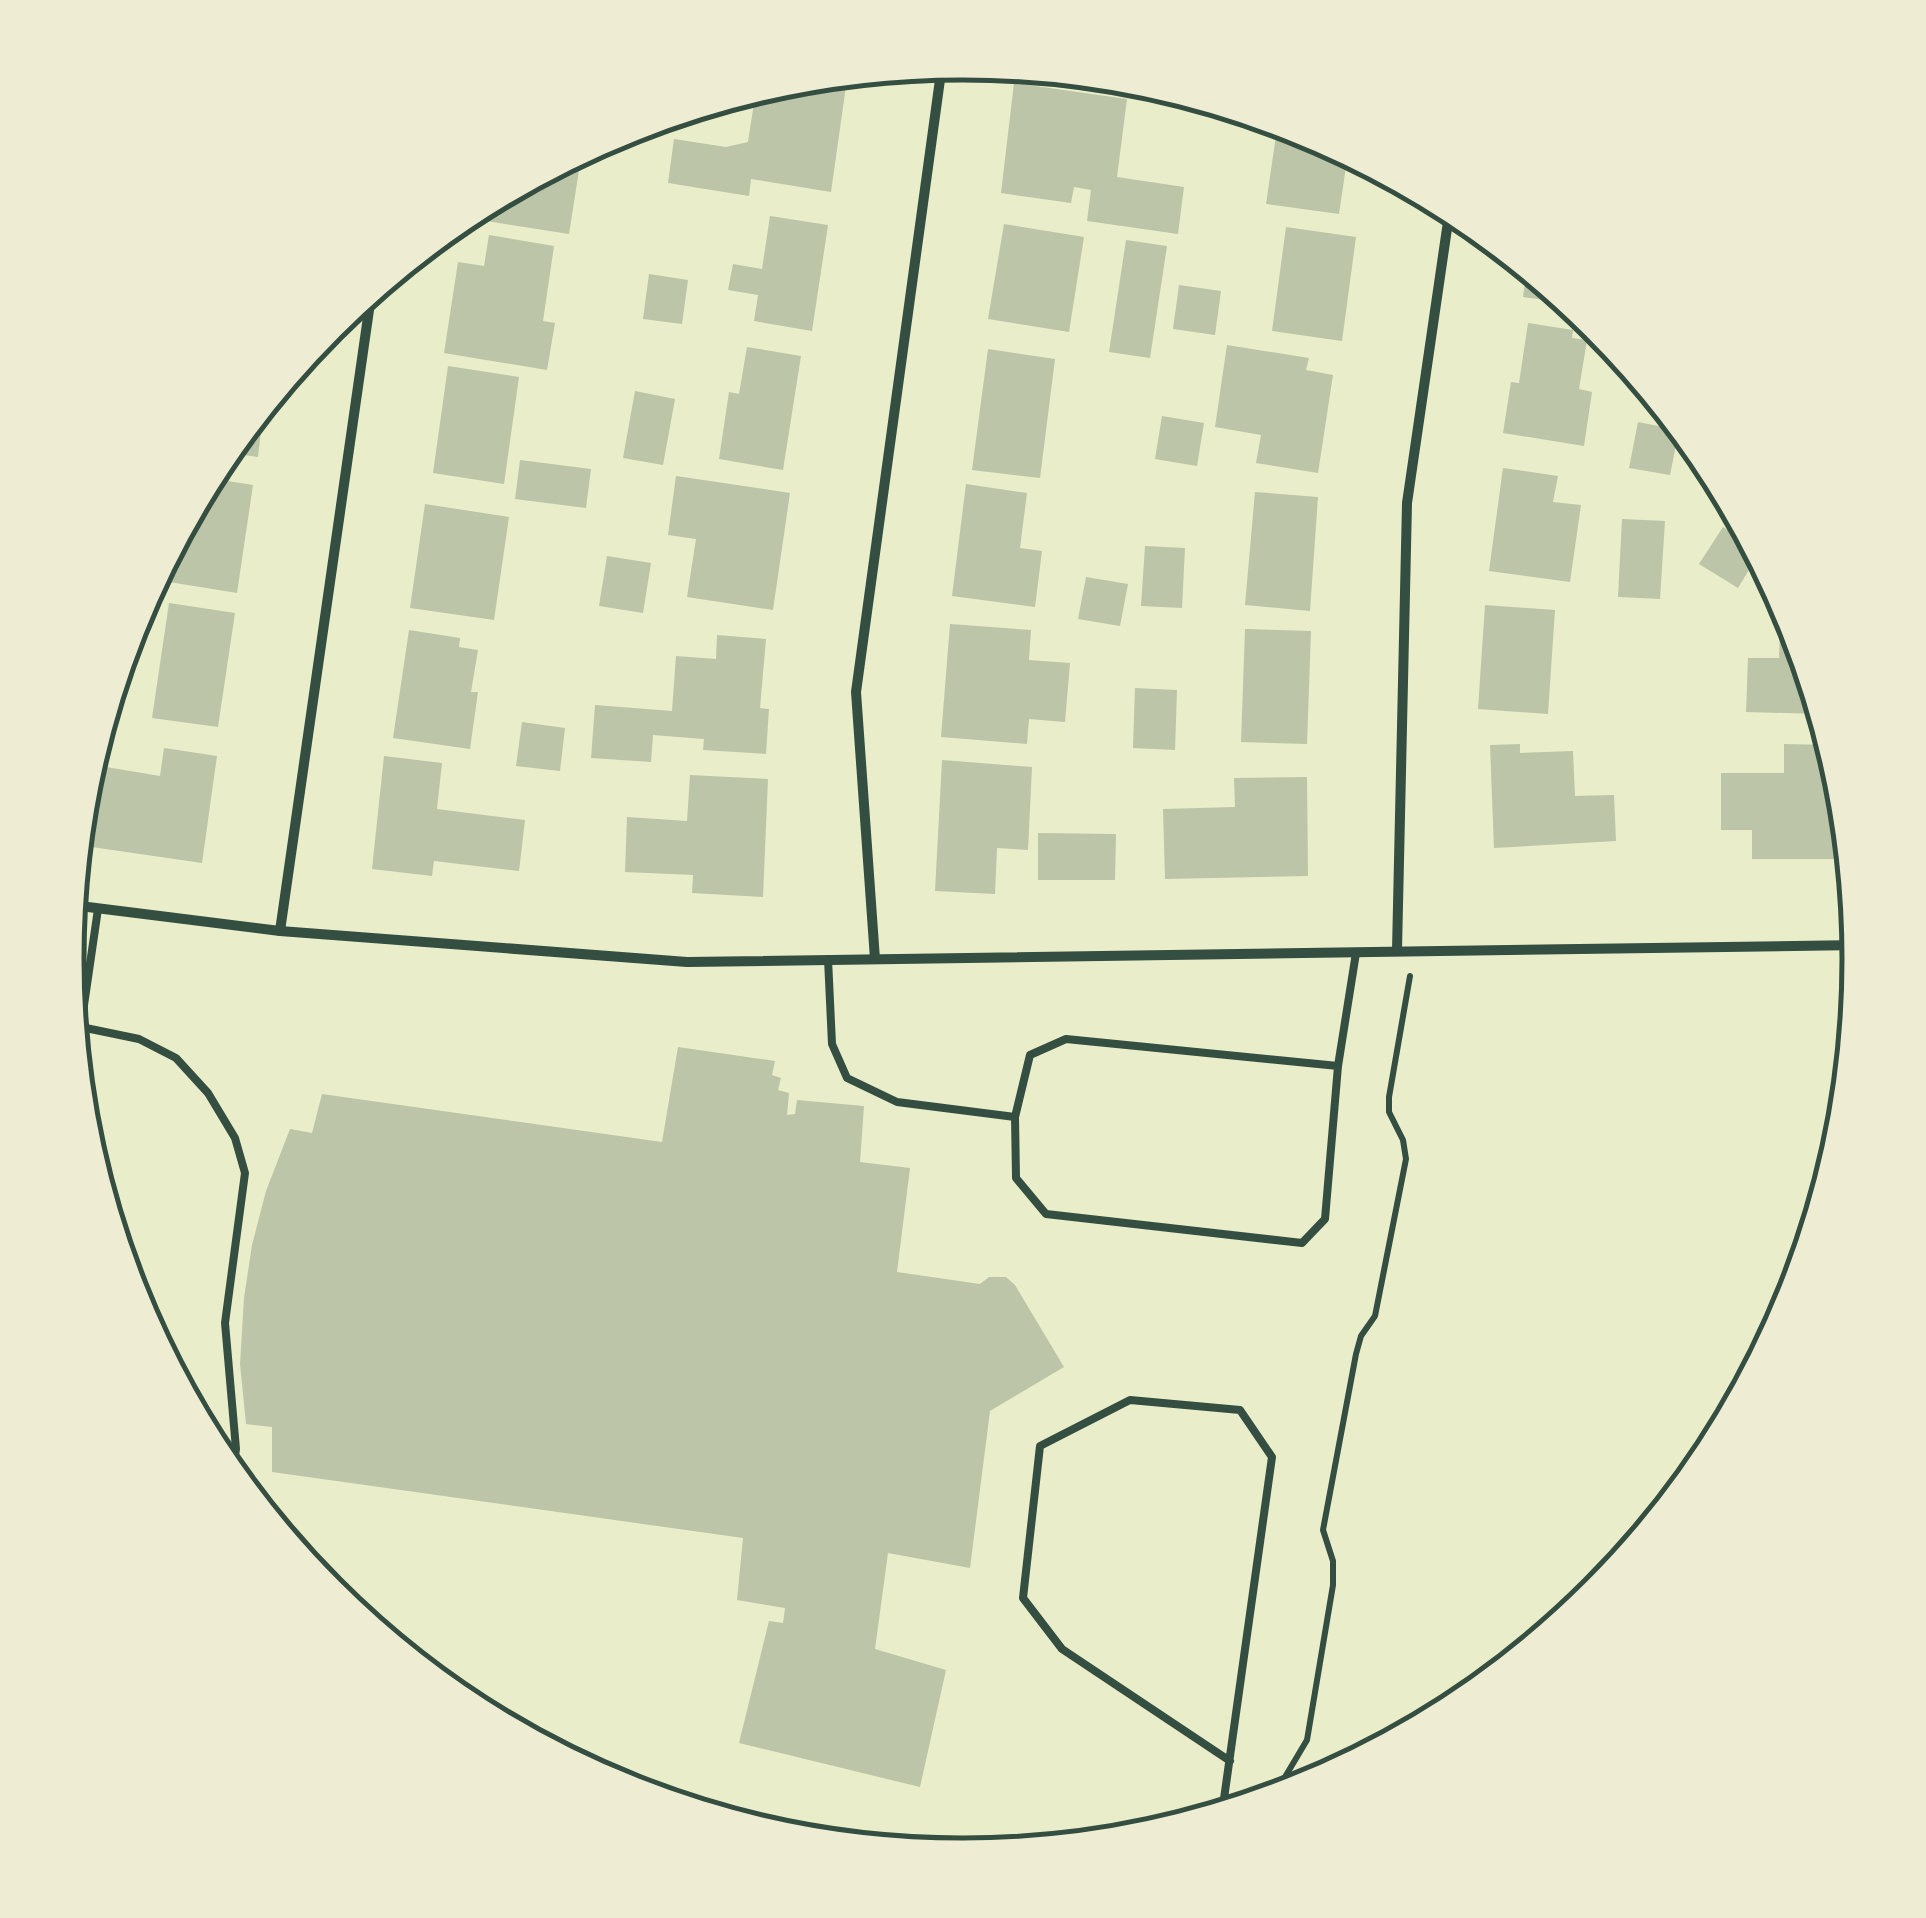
<svg xmlns="http://www.w3.org/2000/svg" width="1926" height="1918" font-family="Raleway,sans-serif">
	<style>
		.building { fill: #bcc5a7 }
		.lines { fill: none; stroke-linecap: round; stroke-linejoin: round }
		.path { stroke: #344e41; stroke-width: 6 }
		.service { stroke: #344e41; stroke-width: 8 }
		.minor { stroke: #344e41; stroke-width: 10 }
		.rim { fill: none; stroke: #344e41; stroke-width: 5 }
	</style>
	<rect width="100%" height="100%" fill="#e9edc9"/>
	<g class="building">
		<polygon points="827,76 847,79 831,192 751,179 749,196 668,183 674,139 726,147 748,142 756,90 789,80"/>
		<polygon points="1114,77 1138,80 1175,93 1113,88"/>
		<polygon points="1014,83 1127,99 1117,177 1184,187 1178,234 1087,221 1091,190 1074,187 1071,203 1001,193"/>
		<polygon points="1278,122 1307,131 1348,153 1339,214 1266,204"/>
		<polygon points="582,151 569,234 461,217 465,213"/>
		<polygon points="770,216 828,225 812,331 754,321 758,295 728,290 733,264 762,269"/>
		<polygon points="1004,224 1084,237 1069,332 988,319"/>
		<polygon points="1286,227 1356,237 1342,341 1272,331"/>
		<polygon points="489,235 554,246 543,321 555,323 547,370 444,353 458,262 484,266"/>
		<polygon points="1126,240 1167,246 1150,358 1109,352"/>
		<polygon points="1527,268 1528,269 1570,303 1523,297"/>
		<polygon points="649,274 688,280 682,324 643,319"/>
		<polygon points="1179,285 1221,291 1215,335 1173,329"/>
		<polygon points="1528,323 1573,330 1572,338 1587,340 1579,389 1592,392 1584,446 1503,433 1511,382 1519,383"/>
		<polygon points="1227,345 1309,358 1306,370 1333,375 1318,473 1256,463 1261,435 1215,427"/>
		<polygon points="747,347 801,356 783,470 719,459 729,392 739,394"/>
		<polygon points="988,349 1055,359 1040,478 972,470"/>
		<polygon points="448,366 519,377 504,484 433,473"/>
		<polygon points="635,391 675,399 663,465 623,458"/>
		<polygon points="264,404 258,457 224,452 231,444"/>
		<polygon points="1162,416 1204,423 1197,466 1155,459"/>
		<polygon points="1638,422 1679,430 1670,475 1629,468"/>
		<polygon points="520,460 591,469 586,508 515,499"/>
		<polygon points="1503,468 1558,476 1553,502 1581,505 1570,582 1489,571"/>
		<polygon points="676,476 790,493 773,610 687,597 696,539 668,535"/>
		<polygon points="208,478 253,485 237,593 163,581 168,554"/>
		<polygon points="966,484 1027,493 1020,548 1042,551 1035,607 952,596"/>
		<polygon points="1255,492 1318,497 1310,611 1245,605"/>
		<polygon points="425,504 509,517 494,620 410,608"/>
		<polygon points="1622,519 1665,521 1660,599 1618,597"/>
		<polygon points="1723,527 1755,548 1758,555 1738,588 1699,564"/>
		<polygon points="1145,546 1185,548 1182,608 1141,606"/>
		<polygon points="607,556 651,563 643,613 599,606"/>
		<polygon points="1086,577 1128,584 1120,626 1078,619"/>
		<polygon points="169,603 235,613 218,727 152,718"/>
		<polygon points="1781,604 1785,604 1791,616 1821,714 1746,712 1748,658 1779,658"/>
		<polygon points="1485,605 1555,610 1548,714 1478,709"/>
		<polygon points="950,624 1031,630 1029,660 1070,663 1065,722 1029,719 1027,744 941,737"/>
		<polygon points="1245,629 1311,631 1307,744 1241,742"/>
		<polygon points="409,630 460,638 459,647 478,650 471,692 478,692 470,749 393,738"/>
		<polygon points="717,635 766,639 760,708 769,709 766,754 703,750 704,739 653,735 651,762 591,758 595,705 672,711 676,656 716,659"/>
		<polygon points="1135,688 1177,690 1175,750 1133,748"/>
		<polygon points="522,722 565,728 560,771 516,766"/>
		<polygon points="1520,744 1520,753 1573,751 1575,796 1614,795 1616,841 1494,848 1490,745"/>
		<polygon points="1784,744 1830,745 1842,785 1847,829 1847,859 1752,859 1752,830 1721,830 1721,773 1784,773"/>
		<polygon points="164,748 217,756 202,863 78,845 85,778 104,781 106,767 160,776"/>
		<polygon points="384,756 442,763 437,809 525,820 519,871 434,861 432,876 372,869"/>
		<polygon points="942,760 1032,767 1028,850 997,848 995,894 935,891"/>
		<polygon points="690,775 768,779 763,897 692,893 693,875 625,872 627,817 687,821"/>
		<polygon points="1307,777 1308,876 1165,879 1163,809 1235,807 1234,778"/>
		<polygon points="1038,833 1116,834 1115,880 1038,880"/>
		<polygon points="678,1047 775,1061 772,1075 781,1078 778,1090 789,1093 787,1115 795,1114 797,1100 864,1106 860,1162 910,1168 897,1272 980,1284 989,1277 1006,1277 1015,1285 1064,1367 990,1411 970,1568 888,1553 875,1649 946,1670 920,1787 739,1743 769,1621 783,1623 785,1608 737,1600 743,1538 272,1472 272,1427 246,1424 240,1364 244,1298 252,1245 266,1191 290,1129 312,1133 322,1094 662,1142"/>
	</g>
	<g class="lines">
		<g class="path">
			<polyline points="1324,1778 1334,1771"/>
			<polyline points="1281,1795 1285,1777 1307,1740 1333,1585 1333,1561 1323,1530 1356,1354 1361,1336 1375,1316 1406,1159 1403,1140 1389,1112 1389,1097 1410,976"/>
		</g>
		<g class="service">
			<polyline points="828,959 832,1044 847,1078 897,1102 1015,1117"/>
			<polyline points="81,1027 139,1039 176,1058 208,1093 235,1138 245,1173 225,1323 236,1449 232,1474"/>
			<polyline points="76,1060 98,909"/>
			<polyline points="1338,1066 1066,1039 1030,1055 1015,1117 1016,1178 1046,1214 1302,1243 1325,1219 1338,1066 1356,953"/>
			<polyline points="1222,1813 1272,1457 1240,1410 1130,1400 1040,1446 1023,1598 1062,1649 1230,1761"/>
		</g>
		<g class="minor">
			<polyline points="72,905 280,931 687,962 1858,945"/>
			<polyline points="280,931 372,289"/>
			<polyline points="1397,950 1407,503 1450,208"/>
			<polyline points="875,959 856,692 942,65"/>
		</g>
	</g>
	<path d="M0 0H1926V1918H0ZM84 959a879 879 0 1 1 1758 0a879 879 0 1 1-1758 0Z" fill="#eeecd3" fill-rule="evenodd"/>
	<path class="rim" d="M84 959a879 879 0 1 1 1758 0a879 879 0 1 1-1758 0Z"/>
</svg>
